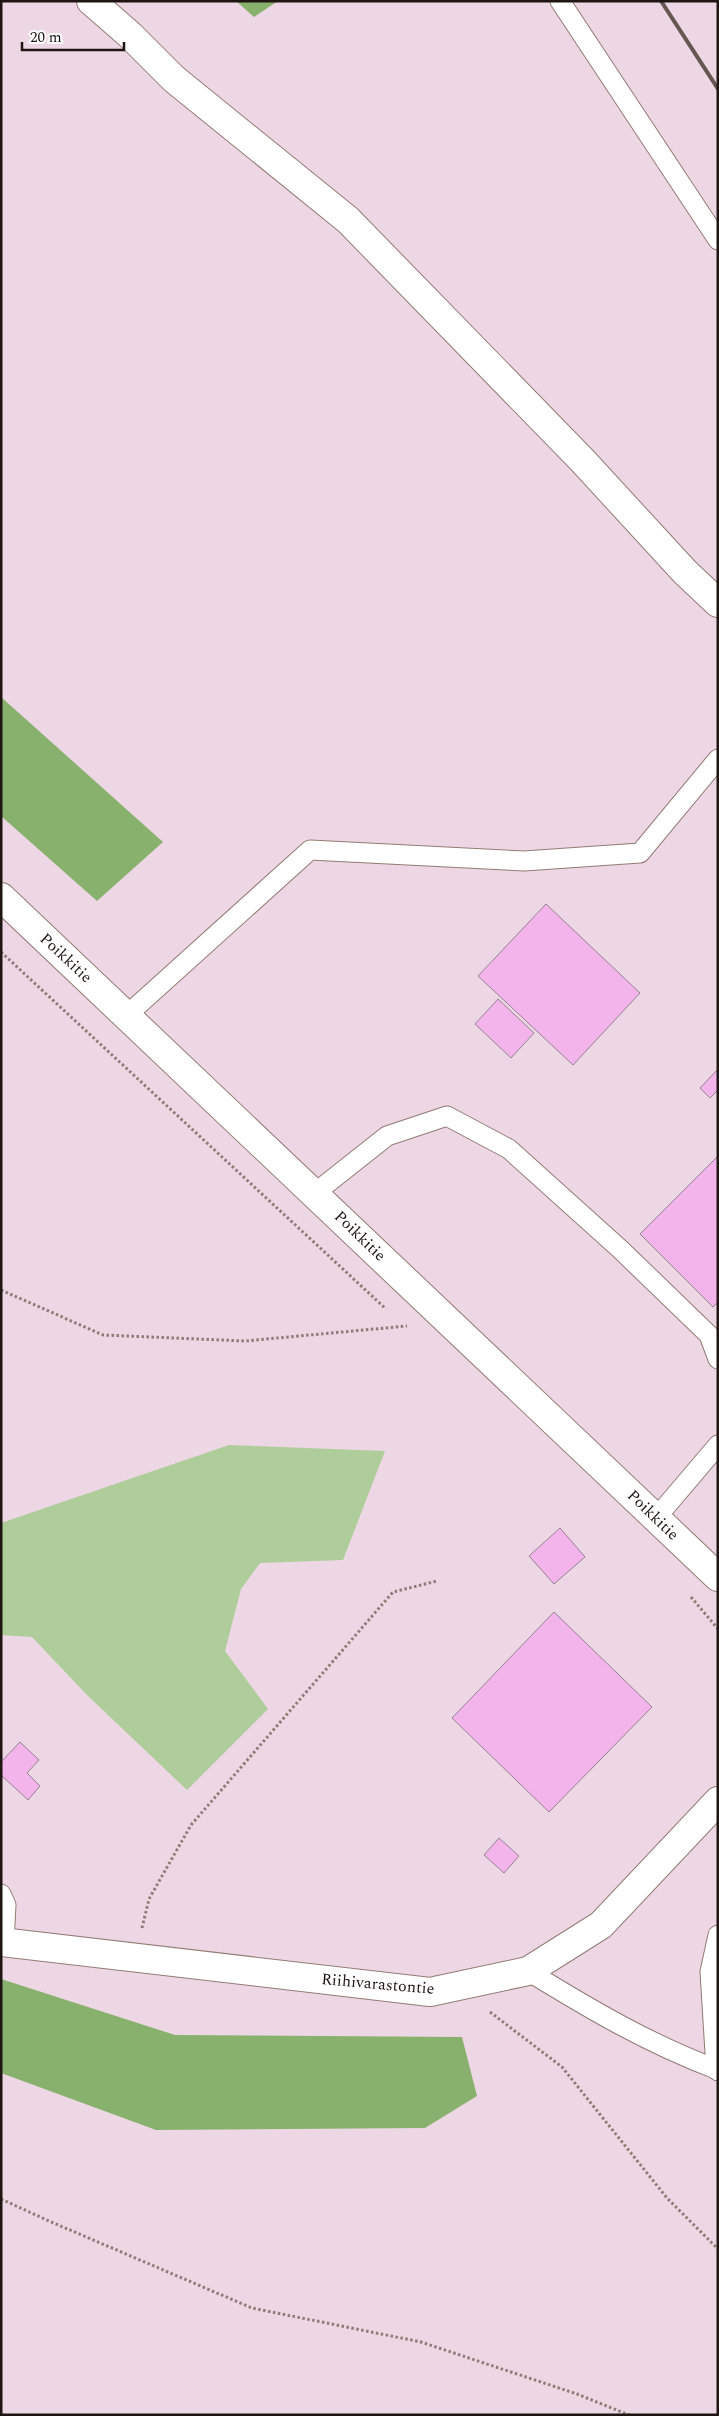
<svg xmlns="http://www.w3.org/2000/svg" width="719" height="2416" font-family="Spectral,serif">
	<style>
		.industrial { fill: #eed7e4 }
		.green { fill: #aecd9a }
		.forest { fill: #89b16e }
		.building { fill: #f3b3eb; stroke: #948391 }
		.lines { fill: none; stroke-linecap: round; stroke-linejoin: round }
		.service-casing { stroke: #927c74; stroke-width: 21 }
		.minor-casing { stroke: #927c74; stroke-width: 30 }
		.path { stroke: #8e7d76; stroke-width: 3; stroke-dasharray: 2.5 2.5; stroke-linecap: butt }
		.service { stroke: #fff; stroke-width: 19 }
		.minor { stroke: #fff; stroke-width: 28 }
		.rail { stroke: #655752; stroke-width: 4 }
		.labels { text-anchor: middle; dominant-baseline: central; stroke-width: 4; stroke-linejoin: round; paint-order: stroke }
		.street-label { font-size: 16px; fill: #1f1613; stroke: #fff }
	</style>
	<rect width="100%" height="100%" fill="#fbe3d9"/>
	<rect class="industrial" x="1" y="1" width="717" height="2414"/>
	<polygon class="green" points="229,1445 385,1451 343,1560 260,1563 241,1589 225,1651 268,1709 187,1790 87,1695 32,1637 1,1635 1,1523"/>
	<g class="forest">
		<polygon points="236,1 278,1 254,17"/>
		<polygon points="1,697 163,842 97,901 1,816"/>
		<polygon points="1,1979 175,2035 462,2037 477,2096 425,2128 156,2130 1,2073"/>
	</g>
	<g class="building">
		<polygon points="546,904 640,993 573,1065 478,976"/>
		<polygon points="498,999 534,1033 511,1058 475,1024"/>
		<polygon points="718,1069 718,1090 710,1098 700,1088"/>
		<polygon points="718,1156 718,1302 713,1307 640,1234"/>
		<polygon points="560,1528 585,1557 554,1584 529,1556"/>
		<polygon points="554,1612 652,1707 549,1812 452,1718"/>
		<polygon points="20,1742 39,1760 27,1773 40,1786 28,1800 1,1775 1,1762"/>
		<polygon points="499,1838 519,1856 504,1873 484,1855"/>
	</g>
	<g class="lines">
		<defs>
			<g id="service">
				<polyline points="560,1 718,240"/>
				<polyline points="127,1015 310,850 524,861 640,853 718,759"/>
				<polyline points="315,1193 387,1136 447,1116 509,1149 620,1249 709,1335 718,1359"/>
				<polyline points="656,1518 718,1445"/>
				<polyline points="1,1894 6,1905 4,1942"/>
				<polyline points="718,1935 710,1972 716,2069 718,2071"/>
				<path d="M528 1971C588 2008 649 2044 716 2069"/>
			</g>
			<g id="minor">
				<polyline points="91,1 130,35 174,79 348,220 582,460 685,572 718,603"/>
				<polyline points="1,897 718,1577"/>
				<polyline points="1,1942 430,1992 528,1971 601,1925 718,1801"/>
			</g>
		</defs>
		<use href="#service" class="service-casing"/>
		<use href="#minor" class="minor-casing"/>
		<g class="path">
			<polyline points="1,952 386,1309"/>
			<polyline points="1,1290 103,1335 245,1341 407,1326"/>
			<polyline points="691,1597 718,1629"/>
			<polyline points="142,1928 149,1899 191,1825 393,1592 437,1581"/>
			<polyline points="490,2012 562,2067 667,2198 718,2249"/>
			<polyline points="1,2199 49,2221 252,2308 421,2342 577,2394 629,2415"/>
		</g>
		<use href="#service" class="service"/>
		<use href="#minor" class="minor"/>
		<polyline class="rail" points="661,1 718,89"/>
	</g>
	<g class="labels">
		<g class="street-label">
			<text transform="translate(66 958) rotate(43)">Poikkitie</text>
			<text transform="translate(360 1236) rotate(44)">Poikkitie</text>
			<text transform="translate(653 1515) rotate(44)">Poikkitie</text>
			<text transform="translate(378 1984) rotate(5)">Riihivarastontie</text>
		</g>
	</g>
	<rect width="719" height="2416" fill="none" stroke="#1f1613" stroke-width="5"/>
	<path d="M22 42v8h102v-8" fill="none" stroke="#1f1613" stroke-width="2.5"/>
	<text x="30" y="42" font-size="15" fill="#1f1613" stroke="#ffffff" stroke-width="4" paint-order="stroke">20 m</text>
</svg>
